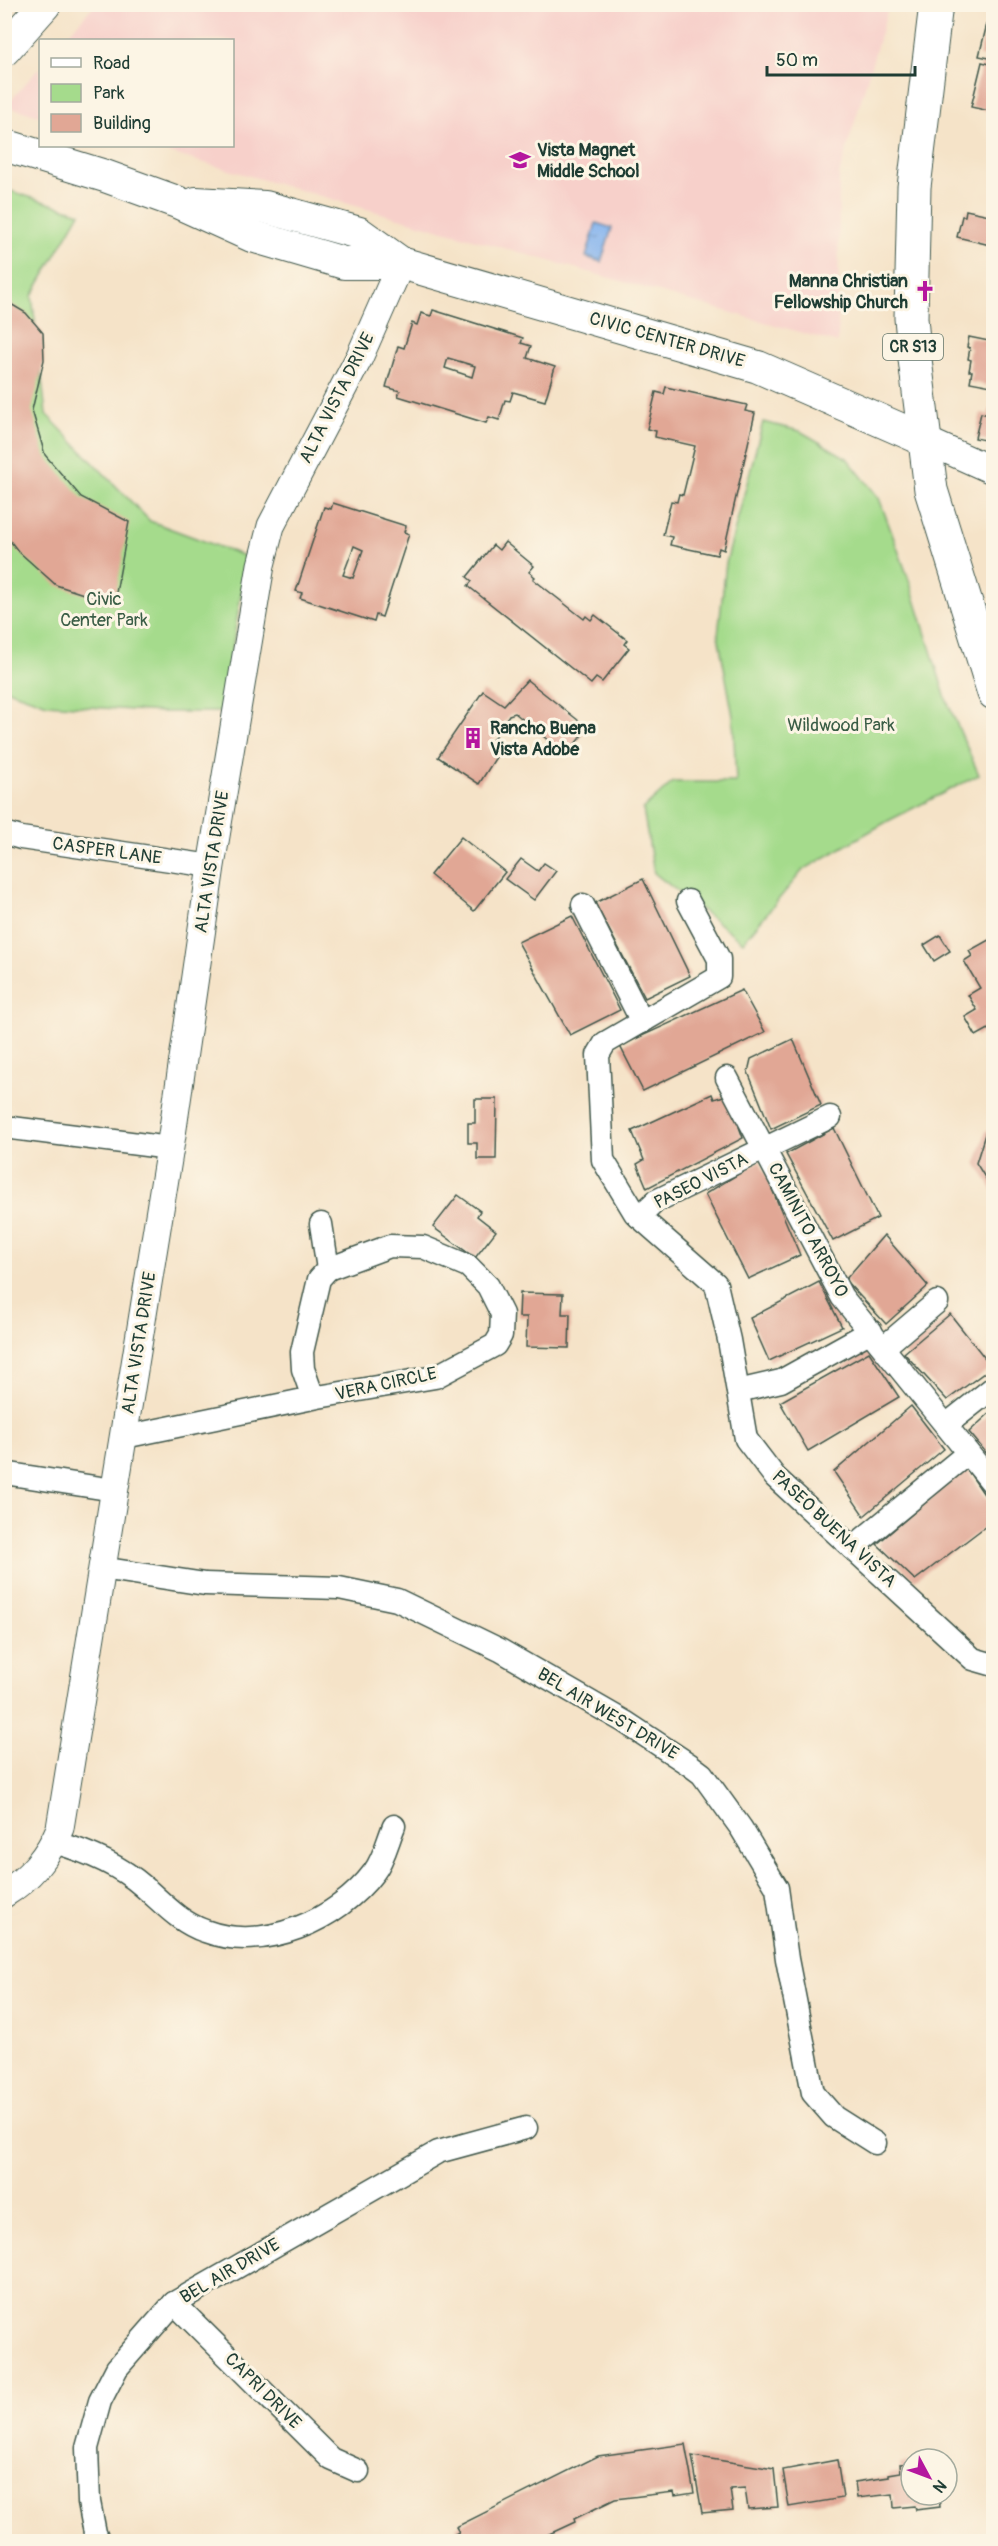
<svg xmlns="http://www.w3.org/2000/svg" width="998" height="2546" font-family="Pangolin,sans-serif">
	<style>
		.built { fill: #f7d0ca }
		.park { fill: #a5db8c; stroke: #628c60; stroke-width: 1.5 }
		.water { fill: url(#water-ripples); stroke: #527891; stroke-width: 1.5 }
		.building { fill: #e1a795; fill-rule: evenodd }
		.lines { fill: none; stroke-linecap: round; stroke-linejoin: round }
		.minor-casing { stroke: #3f564a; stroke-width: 25 }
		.tertiary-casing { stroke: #3f564a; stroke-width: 29 }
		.secondary-casing { stroke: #3f564a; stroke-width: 34 }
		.primary-casing { stroke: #3f564a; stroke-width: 35 }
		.minor { stroke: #fff; stroke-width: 22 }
		.tertiary { stroke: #fff; stroke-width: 27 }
		.secondary { stroke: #fff; stroke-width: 32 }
		.primary { stroke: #fff; stroke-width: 33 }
		.labels { text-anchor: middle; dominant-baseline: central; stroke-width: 6; stroke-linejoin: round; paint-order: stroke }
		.shield { fill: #fcf5e5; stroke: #617469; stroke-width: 1.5 }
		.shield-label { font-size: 16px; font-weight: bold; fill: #1f3d34 }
		.poi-label { font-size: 18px; font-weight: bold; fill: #1f3d34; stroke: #fcf5e5; text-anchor: start }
		.street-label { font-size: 18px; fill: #1f3d34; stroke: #fcf5e5 }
		.park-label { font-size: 18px; fill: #3a5d46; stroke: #fcf5e5 }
	</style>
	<defs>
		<pattern id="water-ripples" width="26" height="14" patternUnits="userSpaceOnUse" patternTransform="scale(1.5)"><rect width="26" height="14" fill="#84b3ee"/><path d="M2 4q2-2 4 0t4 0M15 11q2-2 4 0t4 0" fill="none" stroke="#6b93c2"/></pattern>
	</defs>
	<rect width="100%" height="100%" fill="#fcf5e5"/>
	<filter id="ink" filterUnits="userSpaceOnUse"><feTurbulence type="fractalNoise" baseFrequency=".0167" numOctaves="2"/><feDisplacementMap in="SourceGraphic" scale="12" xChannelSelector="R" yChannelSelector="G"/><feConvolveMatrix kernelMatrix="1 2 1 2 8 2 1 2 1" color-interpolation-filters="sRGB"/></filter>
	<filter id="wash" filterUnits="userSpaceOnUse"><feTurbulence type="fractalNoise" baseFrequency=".008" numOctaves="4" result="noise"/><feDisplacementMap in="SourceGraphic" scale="24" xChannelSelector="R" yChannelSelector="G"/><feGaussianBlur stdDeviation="1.35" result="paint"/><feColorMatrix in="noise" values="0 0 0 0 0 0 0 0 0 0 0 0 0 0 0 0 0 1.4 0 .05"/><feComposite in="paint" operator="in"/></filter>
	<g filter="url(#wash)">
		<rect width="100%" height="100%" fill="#f5e3c8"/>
		<g class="built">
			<polygon points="95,4 889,5 839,175 838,343 145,146 232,146 232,40 63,40"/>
			<polygon points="40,67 40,116 6,106"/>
		</g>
		<g class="park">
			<polygon points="4,189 80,213 32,296 46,414 150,521 247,557 222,712 161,712 47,704 5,689"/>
			<polygon points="763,422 800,431 847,458 879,498 909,580 946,699 979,775 888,821 803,870 743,942 654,873 643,809 673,782 736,782 733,716 718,635 726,563"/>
		</g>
		<polygon class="water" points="596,223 612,228 601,262 586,257"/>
		<g id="blocks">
			<g class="building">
				<polygon points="990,12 994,13 994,59 979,56"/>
				<polygon points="982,62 994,65 994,112 971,107"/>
				<polygon points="966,210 994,216 994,246 957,237 962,216 965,216"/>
				<polygon points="4,300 26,313 43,333 44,360 32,410 45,455 81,497 129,522 114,604 56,585 18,551 4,533"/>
				<path d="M433 310 523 338 521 343 531 346 527 358 555 367 545 401 513 392 510 401 505 400 499 420 489 417 486 423 398 396 400 391 386 387 398 346 404 348 412 323 417 325 421 313 431 316ZM448 358 475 366 472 377 445 368Z"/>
				<polygon points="969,337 994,342 994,374 991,386 970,382 972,371 969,371 971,360 968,359 970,348 967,347"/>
				<polygon points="666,387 747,405 745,411 755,413 724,550 719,548 717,555 670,545 672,537 663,535 671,501 677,502 679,494 683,495 695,446 655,437 656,431 647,429 656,392 664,394"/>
				<polygon points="994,395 994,442 975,438 981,413 988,415"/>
				<path d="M333 503 406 526 404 532 409 534 382 617 376 615 374 622 300 598 302 593 296 591 324 507 331 509ZM354 546 363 550 353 578 343 575Z"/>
				<polygon points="505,542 534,566 529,572 535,577 533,579 584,619 586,616 591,620 595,615 627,640 624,644 629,648 602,682 596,678 591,684 468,586 472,581 467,577 493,545 499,550"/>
				<polygon points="527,680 588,728 566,755 515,713 509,715 487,748 498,754 479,784 438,757 483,691 504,705"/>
				<polygon points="461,837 505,872 474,911 430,875"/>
				<polygon points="521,859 538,871 544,863 556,871 534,900 505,879"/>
				<polygon points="643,879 690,976 645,998 595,903"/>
				<polygon points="572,916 620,1010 570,1035 518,942"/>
				<polygon points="940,935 950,951 934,961 924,945"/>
				<polygon points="994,937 994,1026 976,1036 965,1017 977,1010 968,995 980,988 964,961 972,956 969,951"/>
				<polygon points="742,990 765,1032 643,1091 620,1046"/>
				<polygon points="793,1039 821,1105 771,1129 748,1072 751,1059"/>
				<polygon points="712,1094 714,1099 724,1096 742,1123 739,1127 743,1138 647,1188 637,1164 644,1160 632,1131"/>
				<polygon points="475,1099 497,1099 496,1159 477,1159 477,1143 468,1143 468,1123 475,1123"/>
				<polygon points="994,1127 994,1192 976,1163 986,1131"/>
				<polygon points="834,1128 878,1218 833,1241 786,1154"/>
				<polygon points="760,1161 800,1255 748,1279 705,1194"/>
				<polygon points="458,1195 480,1211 477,1216 496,1231 475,1258 433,1227"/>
				<polygon points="884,1235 928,1286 886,1324 845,1280"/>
				<polygon points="819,1282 842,1327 769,1361 750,1318"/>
				<polygon points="520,1293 563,1294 562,1314 570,1314 569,1348 526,1347 527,1317 519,1317"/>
				<polygon points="950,1314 992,1367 947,1400 904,1353"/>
				<polygon points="869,1352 899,1397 808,1451 780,1402"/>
				<polygon points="911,1406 944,1449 864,1516 834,1472"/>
				<polygon points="994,1409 994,1462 969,1432"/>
				<polygon points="966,1468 994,1509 994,1520 915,1580 877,1544"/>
				<polygon points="685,2444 694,2493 675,2496 674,2492 615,2499 574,2519 575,2522 532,2542 449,2542 447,2538 459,2532 456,2527 598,2456"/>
				<polygon points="692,2456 774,2469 778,2507 748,2509 745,2488 730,2489 733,2510 702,2513"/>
				<polygon points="837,2460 843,2498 789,2507 783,2470"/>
				<polygon points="911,2463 911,2495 939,2495 940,2507 916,2510 915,2506 894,2508 893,2494 857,2498 855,2482 889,2477 889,2474 901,2472 900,2464"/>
			</g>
		</g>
	</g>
	<g filter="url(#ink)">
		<use href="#blocks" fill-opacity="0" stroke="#3f564a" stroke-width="1.5"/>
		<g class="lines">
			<defs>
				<g id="minor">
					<polyline points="4,833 21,838 211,866"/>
					<polyline points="688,901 719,959 719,977 605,1043 598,1055 603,1160 635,1213 716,1284 729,1340 746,1439 775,1477 973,1659 994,1665"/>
					<polyline points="583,905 642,1022"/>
					<polyline points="727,1078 842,1297 994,1485"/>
					<polyline points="4,1127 170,1148"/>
					<polyline points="639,1217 656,1201 830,1117"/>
					<polyline points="321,1224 328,1269"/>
					<polyline points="884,1347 937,1302"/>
					<polyline points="738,1391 781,1381 871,1331"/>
					<polyline points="946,1425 994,1387"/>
					<polyline points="124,1437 318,1397 435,1377 495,1345 501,1335 502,1314 488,1286 468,1266 423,1247 390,1246 328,1269 319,1279 302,1352 303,1369 310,1389 318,1397"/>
					<polyline points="4,1473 114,1490"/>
					<polyline points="852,1548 968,1453"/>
					<polyline points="101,1568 205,1584 339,1588 397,1600 500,1650 625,1722 690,1765 702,1774 741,1828 777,1888 787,1959 813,2093 834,2117 875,2143"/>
					<path d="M54 1842C85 1851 118 1864 143 1886 163 1903 179 1922 205 1931 264 1953 338 1920 374 1872 384 1859 388 1840 394 1826"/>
					<polyline points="174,2303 331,2459 358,2471"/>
					<polyline points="99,2542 95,2533 89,2502 87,2448 100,2401 117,2368 174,2303 438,2152 526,2128"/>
				</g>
				<g id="tertiary">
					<polyline points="925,440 994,471"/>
					<path d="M4 1894C29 1879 49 1855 60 1828L172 1135 211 866 261 565 271 526 359 358 401 263"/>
				</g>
				<g id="secondary">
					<polyline points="4,50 45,4"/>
					<polyline points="4,145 105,176 177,202 252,236 344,263 401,263 758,367 925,440"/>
					<polyline points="196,203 265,207 359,233 401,263"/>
				</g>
				<polyline id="primary" points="936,4 914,187 911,318 914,351 931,490 994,693"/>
			</defs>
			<use href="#minor" class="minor-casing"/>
			<use href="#tertiary" class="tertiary-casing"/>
			<use href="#secondary" class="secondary-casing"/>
			<use href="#primary" class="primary-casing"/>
			<use href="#minor" class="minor"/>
			<use href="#tertiary" class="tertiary"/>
			<use href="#secondary" class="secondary"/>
			<use href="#primary" class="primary"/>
		</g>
	</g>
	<defs>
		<symbol id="school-bare" viewBox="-9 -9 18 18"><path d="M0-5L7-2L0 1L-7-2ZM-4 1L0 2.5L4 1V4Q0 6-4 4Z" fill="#b5179e" stroke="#fcf5e5" stroke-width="2.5" paint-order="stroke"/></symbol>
		<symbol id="church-bare" viewBox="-9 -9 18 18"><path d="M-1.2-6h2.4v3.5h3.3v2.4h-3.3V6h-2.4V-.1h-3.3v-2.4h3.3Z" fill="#b5179e" stroke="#fcf5e5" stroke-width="2.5" paint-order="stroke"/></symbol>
		<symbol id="building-bare" viewBox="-9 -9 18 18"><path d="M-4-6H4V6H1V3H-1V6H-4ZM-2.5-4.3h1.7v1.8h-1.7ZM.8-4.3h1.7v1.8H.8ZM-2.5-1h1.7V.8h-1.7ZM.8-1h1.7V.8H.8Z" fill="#b5179e" stroke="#fcf5e5" stroke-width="2.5" paint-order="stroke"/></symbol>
	</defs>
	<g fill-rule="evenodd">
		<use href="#school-bare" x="505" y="145" width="30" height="30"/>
		<use href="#church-bare" x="910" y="276" width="30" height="30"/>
		<use href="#building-bare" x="458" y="723" width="30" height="30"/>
	</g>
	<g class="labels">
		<rect class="shield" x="883" y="334" width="60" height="26" rx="4.5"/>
		<g class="shield-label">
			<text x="913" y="347">CR S13</text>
		</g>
		<g class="poi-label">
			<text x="537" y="150">Vista Magnet<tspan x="537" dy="21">Middle School</tspan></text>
			<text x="908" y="281" text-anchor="end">Manna Christian<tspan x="908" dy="21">Fellowship Church</tspan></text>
			<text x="490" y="728">Rancho Buena<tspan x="490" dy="21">Vista Adobe</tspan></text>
		</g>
		<g class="street-label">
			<text transform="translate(667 340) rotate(16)">CIVIC CENTER DRIVE</text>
			<text transform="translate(337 398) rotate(-63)">ALTA VISTA DRIVE</text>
			<text transform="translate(107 851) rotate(8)">CASPER LANE</text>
			<text transform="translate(212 862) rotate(-81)">ALTA VISTA DRIVE</text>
			<text transform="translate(701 1181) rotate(-27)">PASEO VISTA</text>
			<text transform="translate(808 1230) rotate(62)">CAMINITO ARROYO</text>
			<text transform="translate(139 1343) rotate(-81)">ALTA VISTA DRIVE</text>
			<text transform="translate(386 1384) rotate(-12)">VERA CIRCLE</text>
			<text transform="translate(834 1529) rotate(43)">PASEO BUENA VISTA</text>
			<text transform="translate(608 1714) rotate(31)">BEL AIR WEST DRIVE</text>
			<text transform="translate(230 2271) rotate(-30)">BEL AIR DRIVE</text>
			<text transform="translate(263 2391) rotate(45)">CAPRI DRIVE</text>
		</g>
		<g class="park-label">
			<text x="104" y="599">Civic<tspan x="104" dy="21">Center Park</tspan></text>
			<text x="841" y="725">Wildwood Park</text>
		</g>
	</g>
	<rect width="998" height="2546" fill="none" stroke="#fcf5e5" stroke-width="24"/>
	<rect x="39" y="39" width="195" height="108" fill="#fcf5e5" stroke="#a4ab9e" stroke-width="1.5"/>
	<rect x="51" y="58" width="30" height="9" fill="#ffffff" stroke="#a4ab9e" stroke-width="1.5"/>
	<text x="93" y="69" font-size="18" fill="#1f3d34">Road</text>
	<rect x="51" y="84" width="30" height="18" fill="#a5db8c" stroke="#a4ab9e" stroke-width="1.5"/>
	<text x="93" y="99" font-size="18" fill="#1f3d34">Park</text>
	<rect x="51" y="114" width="30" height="18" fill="#e1a795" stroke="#a4ab9e" stroke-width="1.5"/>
	<text x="93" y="129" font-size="18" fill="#1f3d34">Building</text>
	<g transform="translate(929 2477) rotate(131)"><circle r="28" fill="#fcf5e5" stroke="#a4ab9e" stroke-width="1.5"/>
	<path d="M0-4.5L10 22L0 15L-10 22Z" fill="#b5179e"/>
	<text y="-9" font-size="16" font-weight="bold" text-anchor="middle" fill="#1f3d34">N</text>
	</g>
	<path d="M767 66v9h148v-9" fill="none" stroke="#1f3d34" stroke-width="3"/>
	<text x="776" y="66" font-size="18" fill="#1f3d34" stroke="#fcf5e5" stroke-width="4.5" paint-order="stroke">50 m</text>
</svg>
